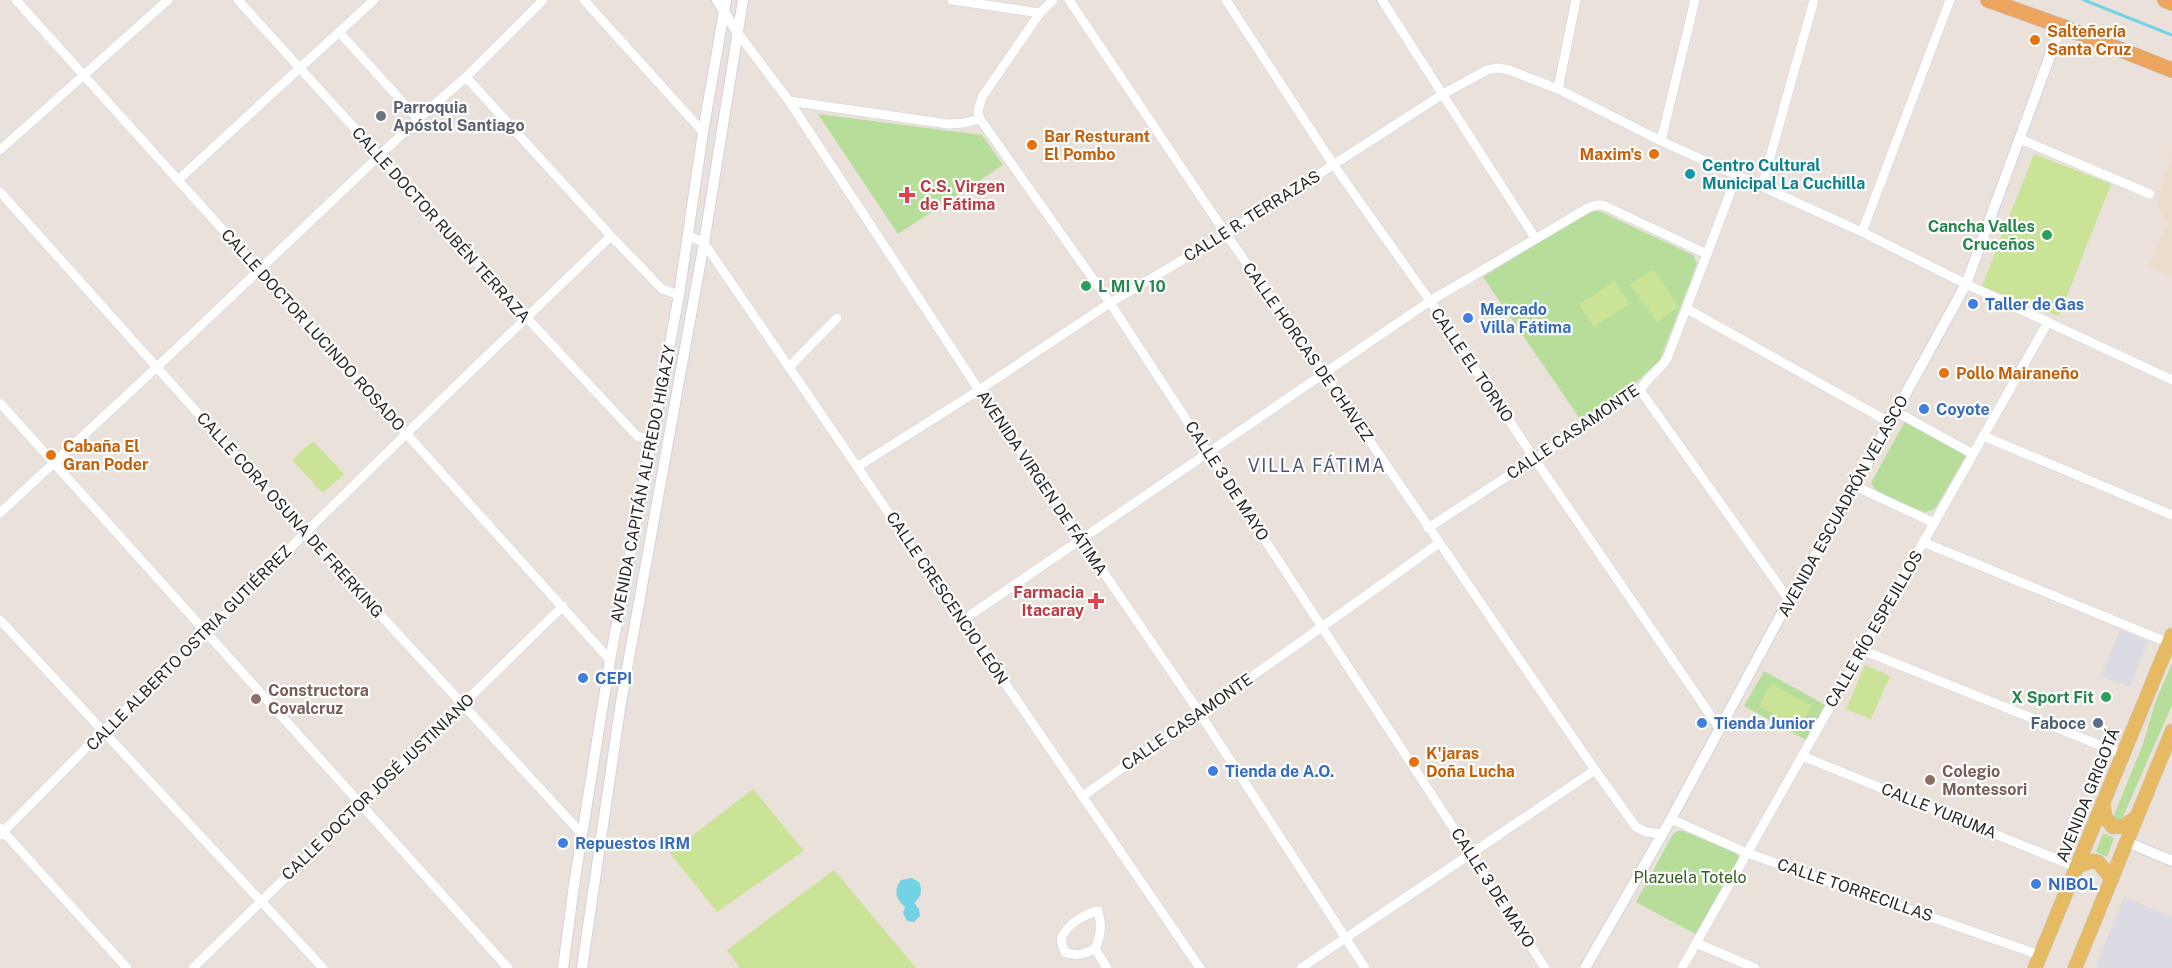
<svg xmlns="http://www.w3.org/2000/svg" width="2172" height="968" font-family="'Public Sans',sans-serif">
	<style>
		.industrial { fill: #dcdae2 }
		.education { fill: #eaddca }
		.green { fill: #b7dd9a }
		.pitch { fill: #cae396 }
		.water { fill: #73d2e5 }
		.lines { fill: none; stroke-linecap: round; stroke-linejoin: round }
		.stream { stroke: #73d2e5; stroke-width: 3 }
		.minor-casing { stroke: #cfd4e0; stroke-width: 10 }
		.tertiary-casing { stroke: #cfd4e0; stroke-width: 12 }
		.primary-casing { stroke: #c3c3c3; stroke-width: 15 }
		.trunk-casing { stroke: #c3c3c3; stroke-width: 16 }
		.minor { stroke: #fff; stroke-width: 9 }
		.tertiary { stroke: #fff; stroke-width: 10 }
		.primary { stroke: #e6ba62; stroke-width: 14 }
		.trunk { stroke: #eca45f; stroke-width: 15 }
		.food-dot { fill: #e8710a; stroke: #fff; stroke-width: 2 }
		.worship-dot { fill: #6b7280; stroke: #fff; stroke-width: 2 }
		.culture-dot { fill: #0f9aa8; stroke: #fff; stroke-width: 2 }
		.health-dot { fill: #e0444e; stroke: #fff; stroke-width: 2 }
		.leisure-dot { fill: #2e9e5b; stroke: #fff; stroke-width: 2 }
		.shop-dot { fill: #3f7fe0; stroke: #fff; stroke-width: 2 }
		.education-dot { fill: #8d6e63; stroke: #fff; stroke-width: 2 }
		.service-dot { fill: #5c6f8a; stroke: #fff; stroke-width: 2 }
		.labels { text-anchor: middle; dominant-baseline: central; stroke-width: 4.5; stroke-linejoin: round; paint-order: stroke }
		.food-label { font-size: 16px; font-weight: bold; fill: #c56008; stroke: #fff; text-anchor: start }
		.worship-label { font-size: 16px; font-weight: bold; fill: #5b616d; stroke: #fff; text-anchor: start }
		.culture-label { font-size: 16px; font-weight: bold; fill: #0d838f; stroke: #fff; text-anchor: start }
		.health-label { font-size: 16px; font-weight: bold; fill: #be3a42; stroke: #fff; text-anchor: start }
		.street-label { font-size: 16px; fill: #282828; stroke: #fff }
		.leisure-label { font-size: 16px; font-weight: bold; fill: #27864d; stroke: #fff; text-anchor: end }
		.shop-label { font-size: 16px; font-weight: bold; fill: #366cbe; stroke: #fff; text-anchor: start }
		.education-label { font-size: 16px; font-weight: bold; fill: #785e54; stroke: #fff; text-anchor: start }
		.service-label { font-size: 16px; font-weight: bold; fill: #4e5e75; stroke: #fff; text-anchor: end }
		.park-label { font-size: 16px; fill: #325e1e; stroke: #fff }
		.neighbourhood-label { font-size: 18px; letter-spacing: 1.5px; fill: #4c5775; stroke: #fff }
	</style>
	<rect width="100%" height="100%" fill="#e9e1da"/>
	<g class="industrial">
		<polygon points="2120,630 2148,641 2130,687 2101,676"/>
		<polygon points="2124,897 2172,917 2172,968 2095,968"/>
	</g>
	<polygon class="education" points="2172,157 2172,276 2149,266 2168,224 2157,206 2161,186"/>
	<g class="green">
		<polygon points="818,114 982,135 1003,165 898,234"/>
		<polygon points="1590,211 1599,211 1693,255 1697,264 1660,360 1628,390 1580,419 1483,277"/>
		<path d="M1905 421 1967 454 1935 509 1925 512C1910 506 1877 497 1871 483Z"/>
		<polygon points="2172,663 2172,705 2121,821 2112,820 2143,744 2155,703"/>
		<polygon points="1764,671 1825,705 1806,740 1744,706"/>
		<polygon points="1678,831 1683,831 1736,853 1739,858 1699,936 1636,902 1673,834"/>
		<polygon points="2103,833 2114,838 2107,857 2096,852"/>
	</g>
	<g class="pitch">
		<polygon points="2034,154 2111,184 2059,316 1982,286"/>
		<polygon points="1653,269 1679,307 1657,322 1630,285"/>
		<polygon points="1614,281 1630,304 1594,327 1579,305"/>
		<polygon points="313,441 344,474 323,493 292,460"/>
		<polygon points="1865,665 1890,676 1871,719 1846,709"/>
		<polygon points="1771,684 1812,706 1799,728 1759,706"/>
		<polygon points="753,789 804,851 717,912 670,853"/>
		<polygon points="834,870 916,968 740,968 727,950"/>
	</g>
	<path class="water" d="M912 878 919 882C923 892 921 896 914 903L919 909 920 916 914 922 907 921 903 913 905 907C896 898 893 892 901 880Z"/>
	<g class="lines">
		<polyline class="stream" points="2084,0 2172,35"/>
		<defs>
			<g id="minor">
				<polyline points="16,0 610,660"/>
				<polyline points="238,0 527,318 637,436 652,441"/>
				<polyline points="584,0 703,132"/>
				<polyline points="952,0 1040,13"/>
				<polyline points="1053,0 1040,13 982,97 978,111 980,119 1110,303 1545,968"/>
				<polyline points="1069,0 1226,234 1324,374 1595,770 1636,827 1646,832 1662,834"/>
				<polyline points="1226,0 1333,164 1430,301 1534,458 1720,729"/>
				<polyline points="1382,0 1535,238"/>
				<polyline points="339,32 418,119"/>
				<polyline points="737,32 789,101 979,390 1199,712 1365,968"/>
				<polyline points="466,77 611,236 662,289 679,295"/>
				<polyline points="1558,89 1576,0"/>
				<polyline points="789,101 948,124 964,123 980,119"/>
				<polyline points="2020,139 2150,194"/>
				<polyline points="1661,141 1695,0"/>
				<polyline points="0,150 168,0"/>
				<polyline points="178,180 374,0"/>
				<polyline points="1762,186 1814,0"/>
				<polyline points="0,192 305,533 582,834"/>
				<polyline points="1862,232 1950,0"/>
				<polyline points="689,236 704,243 1200,968"/>
				<polyline points="1687,309 1889,422"/>
				<polyline points="789,367 837,318"/>
				<polyline points="1640,390 1789,600"/>
				<polyline points="0,403 508,968"/>
				<polyline points="1895,411 1973,454"/>
				<polyline points="1983,436 2172,515"/>
				<polyline points="857,467 979,390 1110,303 1226,234 1443,94 1487,70 1498,68 1509,70 1558,89 1661,141 1862,232 1966,284 2172,380"/>
				<polyline points="1855,486 1934,523"/>
				<polyline points="0,513 157,367 418,119 466,77 543,0"/>
				<path d="M1428 528 1640 390C1648 377 1659 370 1667 359L1737 175"/>
				<polyline points="1923,542 2169,643"/>
				<polyline points="0,620 323,968"/>
				<polyline points="963,620 1430,301 1588,208 1596,205 1603,205 1707,254"/>
				<polyline points="1862,650 2122,754"/>
				<polyline points="1802,756 2076,867"/>
				<path d="M1083 796C1201 711 1321 629 1439 543"/>
				<polyline points="1671,819 1747,853 2040,955"/>
				<polyline points="0,828 127,968"/>
				<polyline points="0,835 102,732 207,633 305,533 406,434 611,236"/>
				<path d="M1098 911C1102 926 1101 935 1095 949 1083 954 1077 957 1065 952 1063 947 1060 942 1062 937 1067 924 1085 914 1098 911Z"/>
				<polyline points="1696,943 1755,968"/>
				<polyline points="1095,949 1107,968"/>
				<polyline points="193,968 563,606"/>
				<polyline points="1301,968 1595,770"/>
				<polyline points="1682,968 2048,322"/>
			</g>
			<g id="tertiary">
				<polyline points="717,0 737,32"/>
				<polyline points="2127,842 2172,861"/>
				<polyline points="563,968 574,885 610,660 679,295 703,132 726,0"/>
				<polyline points="582,968 621,702 704,243 743,0"/>
				<polyline points="1585,968 1671,819 1789,600 1855,486 1966,284 2061,26"/>
			</g>
			<g id="primary">
				<polyline points="2103,802 2105,817 2113,827 2124,826 2137,817"/>
				<polyline points="2076,867 2092,861 2098,862 2112,879"/>
				<polyline points="2035,968 2172,635"/>
				<polyline points="2075,968 2172,731"/>
			</g>
			<g id="trunk">
				<polyline points="1988,0 2061,26 2172,70"/>
				<polyline points="2165,0 2172,3"/>
			</g>
		</defs>
		<use href="#minor" class="minor-casing"/>
		<use href="#tertiary" class="tertiary-casing"/>
		<use href="#primary" class="primary-casing"/>
		<use href="#trunk" class="trunk-casing"/>
		<use href="#minor" class="minor"/>
		<use href="#tertiary" class="tertiary"/>
		<use href="#primary" class="primary"/>
		<use href="#trunk" class="trunk"/>
	</g>
	<g class="food-dot">
		<circle cx="2035" cy="40" r="6"/>
		<circle cx="1032" cy="145" r="6"/>
		<circle cx="1654" cy="154" r="6"/>
		<circle cx="1944" cy="373" r="6"/>
		<circle cx="51" cy="455" r="6"/>
		<circle cx="1414" cy="762" r="6"/>
	</g>
	<circle class="worship-dot" cx="381" cy="116" r="6"/>
	<circle class="culture-dot" cx="1690" cy="174" r="6"/>
	<g class="health-dot">
		<path d="M904 186h6v6h6v6h-6v6h-6v-6h-6v-6h6z"/>
		<path d="M1093 592h6v6h6v6h-6v6h-6v-6h-6v-6h6z"/>
	</g>
	<g class="leisure-dot">
		<circle cx="2047" cy="235" r="6"/>
		<circle cx="1086" cy="286" r="6"/>
		<circle cx="2106" cy="697" r="6"/>
	</g>
	<g class="shop-dot">
		<circle cx="1973" cy="304" r="6"/>
		<circle cx="1468" cy="318" r="6"/>
		<circle cx="1924" cy="409" r="6"/>
		<circle cx="583" cy="678" r="6"/>
		<circle cx="1702" cy="723" r="6"/>
		<circle cx="1213" cy="771" r="6"/>
		<circle cx="563" cy="843" r="6"/>
		<circle cx="2036" cy="884" r="6"/>
	</g>
	<g class="education-dot">
		<circle cx="256" cy="699" r="6"/>
		<circle cx="1930" cy="780" r="6"/>
	</g>
	<circle class="service-dot" cx="2098" cy="723" r="6"/>
	<g class="labels">
		<g class="food-label">
			<text x="2047" y="31">Salteñería<tspan x="2047" dy="18">Santa Cruz</tspan></text>
			<text x="1044" y="136">Bar Resturant<tspan x="1044" dy="18">El Pombo</tspan></text>
			<text x="1642" y="154" text-anchor="end">Maxim's</text>
			<text x="1956" y="373">Pollo Mairaneño</text>
			<text x="63" y="446">Cabaña El<tspan x="63" dy="18">Gran Poder</tspan></text>
			<text x="1426" y="753">K'jaras<tspan x="1426" dy="18">Doña Lucha</tspan></text>
		</g>
		<g class="worship-label">
			<text x="393" y="107">Parroquia<tspan x="393" dy="18">Apóstol Santiago</tspan></text>
		</g>
		<g class="culture-label">
			<text x="1702" y="165">Centro Cultural<tspan x="1702" dy="18">Municipal La Cuchilla</tspan></text>
		</g>
		<g class="health-label">
			<text x="920" y="186">C.S. Virgen<tspan x="920" dy="18">de Fátima</tspan></text>
			<text x="1084" y="592" text-anchor="end">Farmacia<tspan x="1084" dy="18">Itacaray</tspan></text>
		</g>
		<g class="street-label">
			<text transform="translate(1252 216) rotate(-32)">CALLE R. TERRAZAS</text>
			<text transform="translate(441 225) rotate(48)">CALLE DOCTOR RUBÉN TERRAZA</text>
			<text transform="translate(313 330) rotate(48)">CALLE DOCTOR LUCINDO ROSADO</text>
			<text transform="translate(1308 352) rotate(55)">CALLE HORCAS DE CHAVEZ</text>
			<text transform="translate(1472 365) rotate(56)">CALLE EL TORNO</text>
			<text transform="translate(1573 432) rotate(-34)">CALLE CASAMONTE</text>
			<text transform="translate(1227 481) rotate(57)">CALLE 3 DE MAYO</text>
			<text transform="translate(1042 483) rotate(56)">AVENIDA VIRGEN DE FÁTIMA</text>
			<text transform="translate(643 484) rotate(-79)">AVENIDA CAPITÁN ALFREDO HIGAZY</text>
			<text transform="translate(1843 506) rotate(-61)">AVENIDA ESCUADRÓN VELASCO</text>
			<text transform="translate(290 515) rotate(48)">CALLE CORA OSUNA DE FRERKING</text>
			<text transform="translate(947 598) rotate(56)">CALLE CRESCENCIO LEÓN</text>
			<text transform="translate(1874 629) rotate(-60)">CALLE RÍO ESPEJILLOS</text>
			<text transform="translate(189 648) rotate(-45)">CALLE ALBERTO OSTRIA GUTIÉRREZ</text>
			<text transform="translate(1187 722) rotate(-35)">CALLE CASAMONTE</text>
			<text transform="translate(378 787) rotate(-44)">CALLE DOCTOR JOSÉ JUSTINIANO</text>
			<text transform="translate(2088 795) rotate(-68)">AVENIDA GRIGOTÁ</text>
			<text transform="translate(1939 811) rotate(22)">CALLE YURUMA</text>
			<text transform="translate(1493 888) rotate(57)">CALLE 3 DE MAYO</text>
			<text transform="translate(1855 890) rotate(19)">CALLE TORRECILLAS</text>
		</g>
		<g class="leisure-label">
			<text x="2035" y="226">Cancha Valles<tspan x="2035" dy="18">Cruceños</tspan></text>
			<text x="1098" y="286" text-anchor="start">L MI V 10</text>
			<text x="2094" y="697">X Sport Fit</text>
		</g>
		<g class="shop-label">
			<text x="1985" y="304">Taller de Gas</text>
			<text x="1480" y="309">Mercado<tspan x="1480" dy="18">Villa Fátima</tspan></text>
			<text x="1936" y="409">Coyote</text>
			<text x="595" y="678">CEPI</text>
			<text x="1714" y="723">Tienda Junior</text>
			<text x="1225" y="771">Tienda de A.O.</text>
			<text x="575" y="843">Repuestos IRM</text>
			<text x="2048" y="884">NIBOL</text>
		</g>
		<g class="education-label">
			<text x="268" y="690">Constructora<tspan x="268" dy="18">Covalcruz</tspan></text>
			<text x="1942" y="771">Colegio<tspan x="1942" dy="18">Montessori</tspan></text>
		</g>
		<g class="service-label">
			<text x="2086" y="723">Faboce</text>
		</g>
		<g class="park-label">
			<text x="1690" y="877">Plazuela Totelo</text>
		</g>
		<g class="neighbourhood-label">
			<text x="1317" y="465">VILLA FÁTIMA</text>
		</g>
	</g>
</svg>
